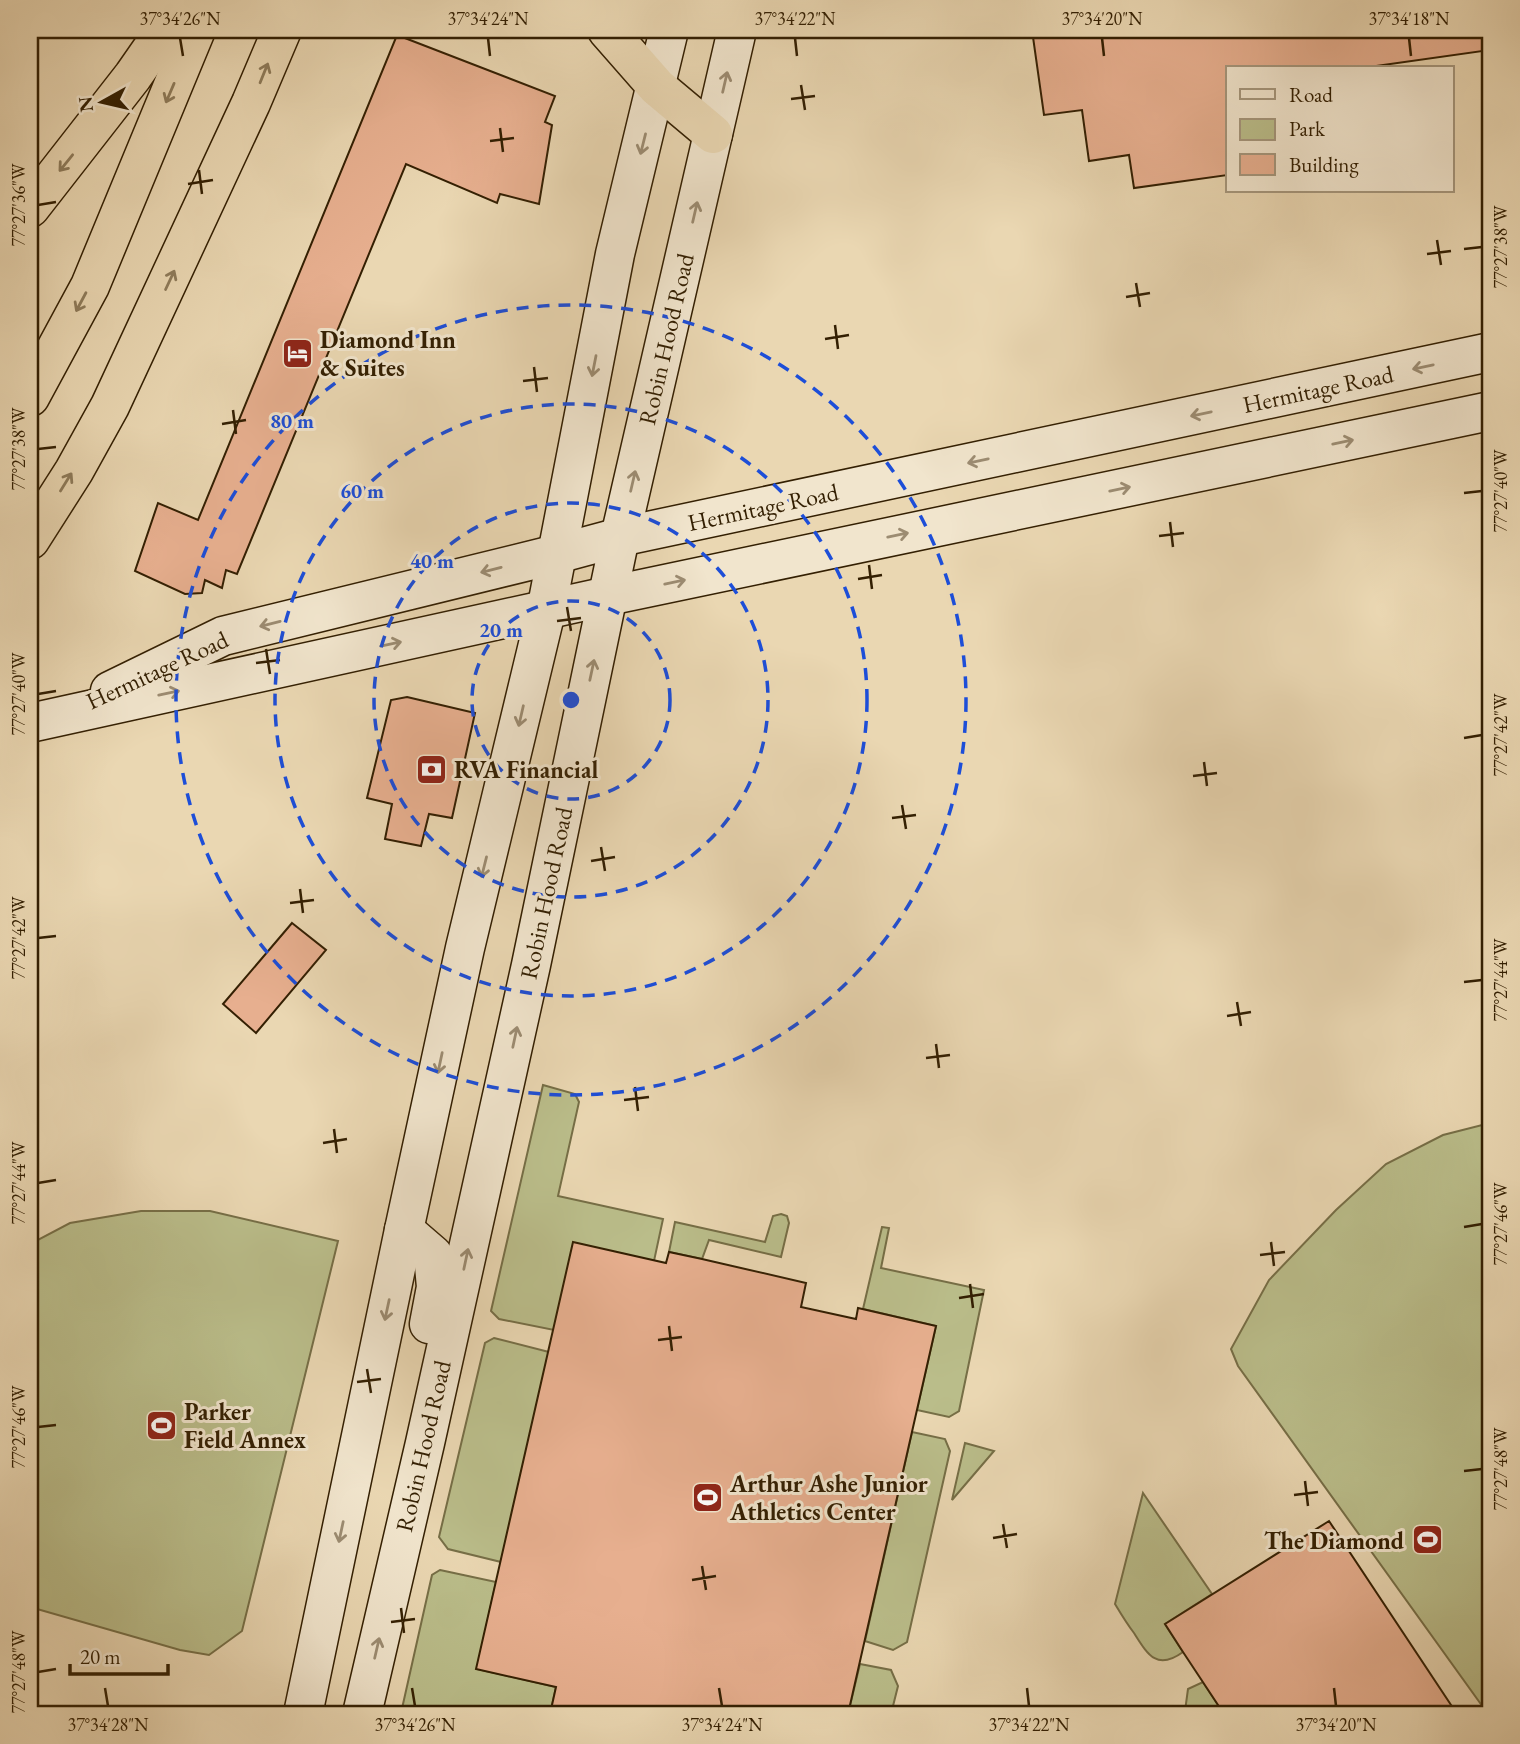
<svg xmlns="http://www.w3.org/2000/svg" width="1520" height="1744" font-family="'EB Garamond',serif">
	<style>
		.green { fill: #babd8a; stroke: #766e46; stroke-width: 2 }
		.building { fill: #e7af8f; stroke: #331f02; stroke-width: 2 }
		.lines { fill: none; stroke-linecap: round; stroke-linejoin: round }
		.secondary-casing { stroke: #331f02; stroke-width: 41 }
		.highway-casing { stroke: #331f02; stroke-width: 41 }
		.secondary { stroke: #f1e5cd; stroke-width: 38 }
		.highway { stroke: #ead7b2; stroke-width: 38 }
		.oneway { stroke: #8e7b5a }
		.oneway2 { stroke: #9c8c72 }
		.ticks { fill: none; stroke: #331f02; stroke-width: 2.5 }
		.ring { fill: none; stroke: #1d4ed8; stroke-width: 3.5; stroke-dasharray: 12 9 }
		.labels { text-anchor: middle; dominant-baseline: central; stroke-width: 6; stroke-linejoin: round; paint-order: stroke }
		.poi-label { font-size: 24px; font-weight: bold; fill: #331f02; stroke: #f1e5cd; text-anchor: start }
		.street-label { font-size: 24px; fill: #331f02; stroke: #f1e5cd }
		.centre { fill: #1d4ed8; stroke: #f1e5cd; stroke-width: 3.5 }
		.ring-label { font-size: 21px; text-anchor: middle; font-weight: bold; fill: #1d4ed8; stroke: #f1e5cd; stroke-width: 6; stroke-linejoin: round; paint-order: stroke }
		.neatline { fill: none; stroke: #331f02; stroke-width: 2.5 }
		.ticks-label { font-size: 18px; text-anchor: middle; fill: #331f02 }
	</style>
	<rect width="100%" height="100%" fill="#ead7b2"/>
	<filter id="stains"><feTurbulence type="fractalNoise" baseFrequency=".00286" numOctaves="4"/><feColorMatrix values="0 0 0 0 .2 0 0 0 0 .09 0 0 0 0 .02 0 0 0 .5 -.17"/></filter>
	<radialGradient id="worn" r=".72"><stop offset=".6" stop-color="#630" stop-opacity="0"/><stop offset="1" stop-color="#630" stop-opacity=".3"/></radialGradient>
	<g class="green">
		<polygon points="543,1085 575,1094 579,1102 558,1196 663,1219 654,1261 554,1330 499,1319 491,1311"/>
		<polygon points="1490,1123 1490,1714 1488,1714 1238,1366 1231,1349 1269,1280 1336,1210 1386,1164 1443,1135"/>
		<polygon points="141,1211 210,1211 338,1241 242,1631 209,1655 180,1650 30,1607 30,1244 70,1223"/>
		<polygon points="781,1214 787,1216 789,1223 781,1257 709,1240 702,1259 669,1252 675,1222 765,1242 773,1216"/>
		<polygon points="882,1227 889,1228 881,1268 984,1290 959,1411 949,1417 917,1410 936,1326 863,1309"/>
		<polygon points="494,1338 549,1352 501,1562 448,1549 439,1537 485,1343"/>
		<polygon points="912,1432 945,1439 950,1451 907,1642 893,1650 865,1641"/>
		<polygon points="965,1443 994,1451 952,1500"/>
		<path d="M1143 1493 1212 1594 1165 1624 1183 1652C1157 1671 1148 1655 1134 1633 1127 1624 1121 1614 1115 1604Z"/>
		<polygon points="440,1570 496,1582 477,1669 556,1687 550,1714 401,1713 432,1575"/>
		<polygon points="860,1664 891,1670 898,1686 891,1714 848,1714"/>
		<polygon points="1203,1682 1224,1714 1187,1714 1185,1711 1188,1689"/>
	</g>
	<g class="building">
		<polygon points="1032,30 1490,30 1490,50 1362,68 1228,68 1228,175 1134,188 1129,155 1089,161 1082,110 1044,115"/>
		<polygon points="397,35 555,96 545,122 552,125 539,204 500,194 497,203 406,164 237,574 226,570 222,588 205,580 202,593 185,594 135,571 158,503 198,520"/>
		<polygon points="407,697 475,713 452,818 429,814 421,846 385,839 392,804 367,798 391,700"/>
		<polygon points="292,923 326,950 256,1033 223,1004"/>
		<polygon points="573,1242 666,1263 669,1252 702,1259 806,1283 801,1307 856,1319 858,1308 936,1326 848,1714 550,1714 556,1687 476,1669"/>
		<polygon points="1329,1521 1457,1714 1224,1714 1183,1652 1165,1624"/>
	</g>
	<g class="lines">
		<defs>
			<g id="secondary">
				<polyline points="110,691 223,636 557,554 620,537 1490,352"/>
				<polyline points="30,723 608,596 1490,411"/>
				<polyline points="404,1230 433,1255 436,1287 429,1324"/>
				<polyline points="303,1714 404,1230 465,948 546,611 615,254 669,30"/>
				<polyline points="362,1714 425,1443 531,965 620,537 737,30"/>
			</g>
			<g id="highway">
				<polyline points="607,30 657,87 713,134"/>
				<polyline points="30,208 133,76 165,30"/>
				<polyline points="30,397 90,286 196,30"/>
				<polyline points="30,540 74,471 110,406 251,103 282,30"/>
			</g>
		</defs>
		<use href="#secondary" class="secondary-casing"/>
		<use href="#highway" class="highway-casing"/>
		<use href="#secondary" class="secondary"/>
		<use href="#highway" class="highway"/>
	</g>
	<defs><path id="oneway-shaft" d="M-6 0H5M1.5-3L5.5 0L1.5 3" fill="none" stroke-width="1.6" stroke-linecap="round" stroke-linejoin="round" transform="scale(1.75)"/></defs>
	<g class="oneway">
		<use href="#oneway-shaft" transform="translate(264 73) rotate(-68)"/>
		<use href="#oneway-shaft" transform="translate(170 93) rotate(113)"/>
		<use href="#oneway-shaft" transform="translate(66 163) rotate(129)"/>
		<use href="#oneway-shaft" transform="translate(170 280) rotate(-65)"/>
		<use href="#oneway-shaft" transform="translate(81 302) rotate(118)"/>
		<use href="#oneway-shaft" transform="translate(66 482) rotate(-58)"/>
	</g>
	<g class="oneway2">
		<use href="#oneway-shaft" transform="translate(725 82) rotate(-77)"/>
		<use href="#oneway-shaft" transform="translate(643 144) rotate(104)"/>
		<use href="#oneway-shaft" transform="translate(695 212) rotate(-77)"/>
		<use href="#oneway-shaft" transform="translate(594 366) rotate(101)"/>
		<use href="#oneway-shaft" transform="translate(1423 367) rotate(168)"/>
		<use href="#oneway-shaft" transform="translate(1201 414) rotate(168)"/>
		<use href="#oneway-shaft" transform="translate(1343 442) rotate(-12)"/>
		<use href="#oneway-shaft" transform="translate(978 461) rotate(168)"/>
		<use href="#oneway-shaft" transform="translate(633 481) rotate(-77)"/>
		<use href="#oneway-shaft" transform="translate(1120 489) rotate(-12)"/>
		<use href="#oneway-shaft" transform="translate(898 535) rotate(-12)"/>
		<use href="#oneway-shaft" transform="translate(491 570) rotate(166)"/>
		<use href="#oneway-shaft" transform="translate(675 582) rotate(-12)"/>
		<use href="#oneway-shaft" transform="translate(270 624) rotate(166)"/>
		<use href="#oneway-shaft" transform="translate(391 644) rotate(-12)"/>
		<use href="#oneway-shaft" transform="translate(592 670) rotate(-78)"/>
		<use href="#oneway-shaft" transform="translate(169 693) rotate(-12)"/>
		<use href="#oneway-shaft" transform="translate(521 716) rotate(103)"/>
		<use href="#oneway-shaft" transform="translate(484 867) rotate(104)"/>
		<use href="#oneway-shaft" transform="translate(515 1037) rotate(-78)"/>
		<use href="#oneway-shaft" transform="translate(440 1063) rotate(102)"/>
		<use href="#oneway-shaft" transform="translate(466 1259) rotate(-78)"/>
		<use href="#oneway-shaft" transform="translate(387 1310) rotate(102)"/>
		<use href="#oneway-shaft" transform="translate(341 1532) rotate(102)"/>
		<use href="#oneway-shaft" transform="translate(377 1648) rotate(-77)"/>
	</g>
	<path class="ticks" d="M180 38 183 56M488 38 490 56M795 38 797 56M1102 38 1104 56M1409 38 1411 56M801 85 805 110M791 99 815 96M500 128 503 152M490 141 514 138M199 170 202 194M188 184 213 180M38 205 56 202M1437 240 1441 265M1464 249 1482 247M1427 254 1451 251M1136 283 1140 307M1126 297 1150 293M835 325 838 349M825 339 849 335M534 367 537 392M523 381 548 378M233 410 236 434M222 424 246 420M38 449 56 447M1464 493 1482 491M1170 522 1173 547M1159 536 1184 533M869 565 872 589M858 579 882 575M567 607 571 631M557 621 581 618M266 649 270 674M256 663 280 660M38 694 56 691M1464 738 1482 735M1204 762 1207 786M1193 776 1217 773M902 805 906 829M892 818 916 815M601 847 605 871M591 861 615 857M300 889 303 913M290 903 314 900M38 938 56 936M1464 982 1482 980M1237 1002 1241 1026M1227 1016 1251 1012M936 1044 939 1068M926 1058 950 1055M635 1087 638 1111M624 1100 649 1097M334 1129 337 1153M323 1143 347 1139M38 1183 56 1180M1464 1227 1482 1224M1271 1242 1274 1266M1260 1255 1285 1252M970 1284 973 1308M959 1298 984 1294M669 1326 672 1351M658 1340 682 1337M367 1369 371 1393M357 1382 381 1379M38 1427 56 1425M1464 1471 1482 1469M1305 1481 1308 1506M1294 1495 1318 1492M1003 1524 1007 1548M993 1538 1017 1534M702 1566 706 1590M692 1580 716 1576M401 1608 404 1633M391 1622 415 1619M38 1672 56 1669M105 1688 108 1706M412 1688 415 1706M719 1688 722 1706M1027 1688 1029 1706M1334 1688 1336 1706"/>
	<g class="ring">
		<circle cx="571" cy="700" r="99"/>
		<circle cx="571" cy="700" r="197"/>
		<circle cx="571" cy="700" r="296"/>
		<circle cx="571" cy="700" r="395"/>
	</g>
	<defs>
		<symbol id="hotel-square" viewBox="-11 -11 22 22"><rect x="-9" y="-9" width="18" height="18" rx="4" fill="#8f2418" stroke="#f1e5cd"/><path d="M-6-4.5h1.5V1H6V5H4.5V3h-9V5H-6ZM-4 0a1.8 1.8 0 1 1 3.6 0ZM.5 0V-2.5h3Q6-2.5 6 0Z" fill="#fff"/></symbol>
		<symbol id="bank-square" viewBox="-11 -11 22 22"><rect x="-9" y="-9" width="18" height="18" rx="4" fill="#8f2418" stroke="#f1e5cd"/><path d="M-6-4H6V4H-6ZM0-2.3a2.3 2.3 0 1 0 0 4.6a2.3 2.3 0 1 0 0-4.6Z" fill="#fff"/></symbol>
		<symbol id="stadium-square" viewBox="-11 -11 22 22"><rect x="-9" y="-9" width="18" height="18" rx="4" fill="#8f2418" stroke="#f1e5cd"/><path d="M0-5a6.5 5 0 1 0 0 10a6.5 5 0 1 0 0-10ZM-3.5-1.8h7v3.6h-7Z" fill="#fff"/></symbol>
	</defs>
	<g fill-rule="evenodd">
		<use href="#hotel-square" x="280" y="336" width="35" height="35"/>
		<use href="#bank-square" x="414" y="752" width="35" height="35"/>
		<use href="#stadium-square" x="144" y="1408" width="35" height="35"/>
		<use href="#stadium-square" x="690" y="1480" width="35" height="35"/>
		<use href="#stadium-square" x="1410" y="1522" width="35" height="35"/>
	</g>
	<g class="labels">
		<g class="poi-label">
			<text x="320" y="339">Diamond Inn<tspan x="320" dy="28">&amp; Suites</tspan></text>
			<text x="454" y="769">RVA Financial</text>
			<text x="184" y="1411">Parker<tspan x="184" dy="28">Field Annex</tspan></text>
			<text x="730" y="1483">Arthur Ashe Junior<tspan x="730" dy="28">Athletics Center</tspan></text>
			<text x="1404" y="1540" text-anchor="end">The Diamond</text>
		</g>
		<g class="street-label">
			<text transform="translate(666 339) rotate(-77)">Robin Hood Road</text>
			<text transform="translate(1318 389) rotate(-12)">Hermitage Road</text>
			<text transform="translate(763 507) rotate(-12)">Hermitage Road</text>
			<text transform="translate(157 670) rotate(-25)">Hermitage Road</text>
			<text transform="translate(546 893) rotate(-78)">Robin Hood Road</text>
			<text transform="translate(423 1446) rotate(-77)">Robin Hood Road</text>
		</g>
	</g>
	<circle cx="571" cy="700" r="10" class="centre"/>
	<g class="ring-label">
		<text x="292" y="428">80 m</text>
		<text x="362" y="498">60 m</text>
		<text x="432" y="568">40 m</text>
		<text x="501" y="637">20 m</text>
	</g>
	<rect width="1520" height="1744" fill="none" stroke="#ead7b2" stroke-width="77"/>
	<rect x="1226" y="66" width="228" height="126" fill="#f1e5cd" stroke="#a5967c" stroke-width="2"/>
	<rect x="1240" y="89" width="35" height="10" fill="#f1e5cd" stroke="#a5967c" stroke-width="2"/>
	<text x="1289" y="102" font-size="21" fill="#331f02">Road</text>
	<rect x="1240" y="119" width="35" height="21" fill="#babd8a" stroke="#a5967c" stroke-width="2"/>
	<text x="1289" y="136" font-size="21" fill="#331f02">Park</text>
	<rect x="1240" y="154" width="35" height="21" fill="#e7af8f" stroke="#a5967c" stroke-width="2"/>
	<text x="1289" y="172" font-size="21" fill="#331f02">Building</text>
	<g transform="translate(102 102) rotate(262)" stroke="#f1e5cd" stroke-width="5" paint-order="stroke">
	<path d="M0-5L12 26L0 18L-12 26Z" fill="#331f02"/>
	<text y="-10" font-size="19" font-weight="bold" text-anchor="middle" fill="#331f02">N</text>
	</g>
	<path d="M70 1664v10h98v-10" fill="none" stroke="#331f02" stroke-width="3.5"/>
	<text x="80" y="1664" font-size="21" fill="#331f02" stroke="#f1e5cd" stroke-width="5" paint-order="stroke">20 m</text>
	<rect x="38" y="38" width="1444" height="1668" class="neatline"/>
	<g class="ticks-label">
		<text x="180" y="25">37°34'26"N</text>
		<text x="488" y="25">37°34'24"N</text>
		<text x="795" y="25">37°34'22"N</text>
		<text x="1102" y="25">37°34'20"N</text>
		<text x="1409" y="25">37°34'18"N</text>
		<text transform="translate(19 205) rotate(-90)" y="6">77°27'36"W</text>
		<text transform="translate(1501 247) rotate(-90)" y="6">77°27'38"W</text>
		<text transform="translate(19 449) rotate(-90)" y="6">77°27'38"W</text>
		<text transform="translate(1501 491) rotate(-90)" y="6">77°27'40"W</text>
		<text transform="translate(19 694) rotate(-90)" y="6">77°27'40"W</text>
		<text transform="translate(1501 735) rotate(-90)" y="6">77°27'42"W</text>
		<text transform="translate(19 938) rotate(-90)" y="6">77°27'42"W</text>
		<text transform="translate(1501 980) rotate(-90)" y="6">77°27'44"W</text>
		<text transform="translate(19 1183) rotate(-90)" y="6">77°27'44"W</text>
		<text transform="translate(1501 1224) rotate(-90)" y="6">77°27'46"W</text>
		<text transform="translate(19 1427) rotate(-90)" y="6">77°27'46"W</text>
		<text transform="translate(1501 1469) rotate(-90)" y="6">77°27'48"W</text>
		<text transform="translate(19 1672) rotate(-90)" y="6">77°27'48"W</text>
		<text x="108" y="1731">37°34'28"N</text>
		<text x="415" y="1731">37°34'26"N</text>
		<text x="722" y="1731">37°34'24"N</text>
		<text x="1029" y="1731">37°34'22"N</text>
		<text x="1336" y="1731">37°34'20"N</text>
	</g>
	<rect width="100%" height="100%" filter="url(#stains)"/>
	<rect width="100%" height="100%" fill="url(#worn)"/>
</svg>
